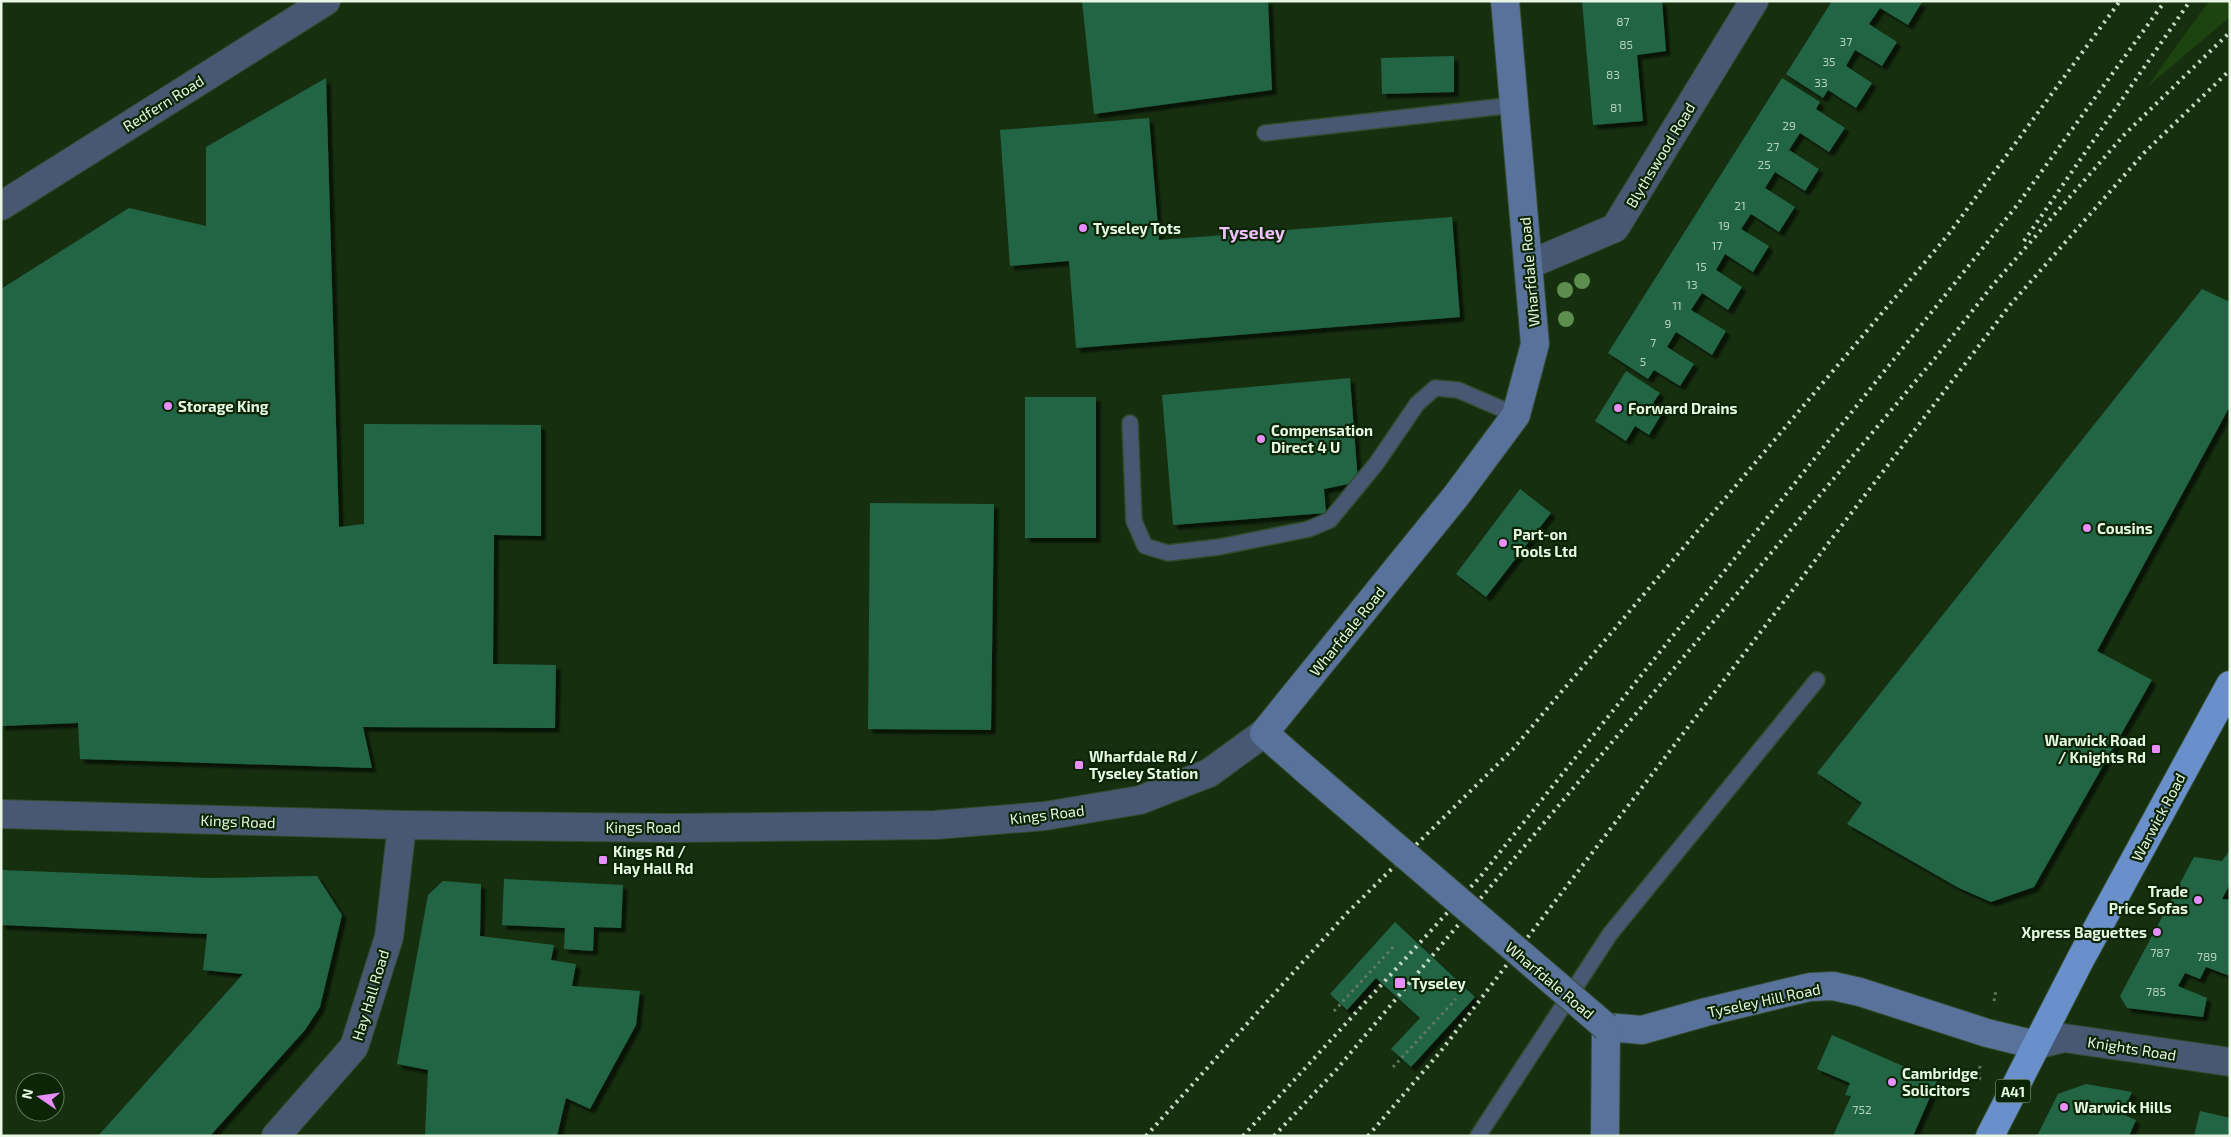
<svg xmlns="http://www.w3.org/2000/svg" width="2231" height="1137" font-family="'Exo 2',sans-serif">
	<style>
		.green { fill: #1c4310 }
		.building { fill: #226545; filter: url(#shadow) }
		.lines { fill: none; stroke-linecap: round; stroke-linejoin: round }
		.service-casing { stroke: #334b2d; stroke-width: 18 }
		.minor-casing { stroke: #334b2d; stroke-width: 30 }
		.tertiary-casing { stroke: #334b2d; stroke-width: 30 }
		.secondary-casing { stroke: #334b2d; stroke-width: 30 }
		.trunk-casing { stroke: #334b2d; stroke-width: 30 }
		.path { stroke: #657b5f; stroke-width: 3; stroke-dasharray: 2.5 4; stroke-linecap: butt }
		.service { stroke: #475872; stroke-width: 15 }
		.minor { stroke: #475872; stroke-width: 28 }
		.tertiary { stroke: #475872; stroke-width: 28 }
		.secondary { stroke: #58729c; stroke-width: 28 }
		.trunk { stroke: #6a90cb; stroke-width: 28 }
		.rail { stroke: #c6d8c2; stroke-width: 4; stroke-dasharray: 2.5 5; stroke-linecap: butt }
		.secondary-bridge-casing { stroke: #334b2d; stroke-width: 30; stroke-linecap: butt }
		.secondary-bridge { stroke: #58729c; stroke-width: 28 }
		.tree { fill: #5d8e50 }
		.poi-dot { fill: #e88eff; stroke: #0c2505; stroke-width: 2 }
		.labels { text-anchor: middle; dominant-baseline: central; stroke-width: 4.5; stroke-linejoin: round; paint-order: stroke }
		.number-label { font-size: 12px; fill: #b6d2bc }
		.shield { fill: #0c2505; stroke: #a5b8a0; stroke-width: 1 }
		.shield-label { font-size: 14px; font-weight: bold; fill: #e7f7e3 }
		.street-label { font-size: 15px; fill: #e7f7e3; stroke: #0c2505 }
		.poi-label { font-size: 15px; font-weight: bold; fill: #e7f7e3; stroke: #0c2505; text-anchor: start }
		.quarter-label { font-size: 18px; font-weight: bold; fill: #f0bffd; stroke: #0c2505 }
	</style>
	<defs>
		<filter id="shadow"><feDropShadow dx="4.5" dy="4.5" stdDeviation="1" flood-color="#0009"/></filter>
	</defs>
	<rect width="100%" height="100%" fill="#162f0f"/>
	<polygon class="green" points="2209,1 2230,1 2230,17 2147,87"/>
	<g class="building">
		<polygon points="1082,1 1268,1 1272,90 1094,114"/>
		<polygon points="1582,1 1662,1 1666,51 1637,55 1643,121 1593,125"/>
		<polygon points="1832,1 1922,2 1908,25 1880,8 1869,24 1897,42 1882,66 1855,50 1846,66 1872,83 1856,108 1828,90 1823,98 1786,74"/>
		<polygon points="1454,56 1454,92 1382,94 1381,58"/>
		<polygon points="326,78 339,527 364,524 364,424 541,425 541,536 494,535 493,664 556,665 555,728 363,727 372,768 80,759 78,723 1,726 1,289 129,208 206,226 206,147"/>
		<polygon points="1782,78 1820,102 1816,109 1845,128 1829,152 1800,133 1789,150 1819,169 1805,191 1775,172 1765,188 1795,207 1779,232 1751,214 1741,229 1769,246 1753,272 1725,254 1716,270 1742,287 1728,310 1702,293 1691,310 1726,331 1712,355 1676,332 1667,347 1694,364 1680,386 1654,370 1648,379 1608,353"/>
		<polygon points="1149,118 1159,240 1452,217 1460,317 1076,348 1069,261 1010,266 1000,130"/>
		<polygon points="2202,289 2230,302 2230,406 2097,651 2152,680 2034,887 1991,902 1959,888 1847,824 1862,803 1817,773"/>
		<polygon points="1626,371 1660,393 1653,403 1664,410 1649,435 1635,426 1626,441 1595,421"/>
		<polygon points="1350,378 1358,482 1324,489 1326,513 1173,525 1162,395"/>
		<rect x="1025" y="397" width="71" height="141"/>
		<polygon points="1520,489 1551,513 1486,597 1456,574"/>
		<polygon points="870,503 994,504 991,730 868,729"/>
		<polygon points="2230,850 2230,884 2222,899 2230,900 2230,976 2206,967 2200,979 2185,973 2178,986 2207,998 2203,1017 2127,1008 2120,996 2194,857 2222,861"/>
		<polygon points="1,870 209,878 317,876 342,915 320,1007 305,1030 210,1136 98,1136 243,974 203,970 207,934 1,925"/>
		<polygon points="504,879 623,885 621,928 594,927 593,951 564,949 565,928 502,925"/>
		<polygon points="443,881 481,884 480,936 554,945 551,960 576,964 572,986 640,991 636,1025 590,1109 566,1098 557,1136 425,1136 428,1070 397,1064 428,895"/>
		<polygon points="1395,922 1475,997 1411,1067 1391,1049 1420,1018 1376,978 1347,1010 1330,994"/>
		<polygon points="1832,1035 1937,1081 1913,1136 1833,1136 1851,1096 1845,1095 1850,1083 1817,1069"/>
		<polygon points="2086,1084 2132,1092 2122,1114 2136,1120 2129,1136 2037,1136 2058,1094"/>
		<polygon points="2200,1111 2230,1118 2230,1136 2194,1136"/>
	</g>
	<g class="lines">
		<defs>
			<g id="service">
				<polyline points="1265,133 1514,105"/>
				<polyline points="1130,423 1134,521 1145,546 1168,553 1219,547 1309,529 1330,520 1376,464 1417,404 1435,388 1458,390 1516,415"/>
				<polyline points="1478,1136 1610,934 1817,680"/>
			</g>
			<g id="minor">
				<polyline points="1,206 326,1"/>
				<polyline points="1528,265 1615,228 1754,1"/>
				<polyline points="276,1136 354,1047 389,937 402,825"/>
			</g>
			<g id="tertiary">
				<polyline points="1,814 402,825 673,828 935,825 1045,816 1140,800 1209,773 1264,733"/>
				<polyline points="2036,1045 2064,1038 2230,1062"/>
			</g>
			<g id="secondary">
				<polyline points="1305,769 1264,733 1456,496 1516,415 1535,344 1505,1"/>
				<polyline points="1605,1136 1606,1027 1642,1030 1706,1012 1810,987 1833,986 1860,992 1987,1033 2036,1045"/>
			</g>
			<polyline id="trunk" points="1990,1136 2080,960 2230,685"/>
		</defs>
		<use href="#service" class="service-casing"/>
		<use href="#minor" class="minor-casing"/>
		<use href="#tertiary" class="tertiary-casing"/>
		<use href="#secondary" class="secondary-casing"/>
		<use href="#trunk" class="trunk-casing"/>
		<g class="path">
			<polyline points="1994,1001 1996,990"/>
			<polyline points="1334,1011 1395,945"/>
			<polyline points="1980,1066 1978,1078 1981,1079"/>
			<polyline points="1393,1067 1456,999"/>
		</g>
		<use href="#service" class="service"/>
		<use href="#minor" class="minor"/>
		<use href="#tertiary" class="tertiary"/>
		<use href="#secondary" class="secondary"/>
		<use href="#trunk" class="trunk"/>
		<g class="rail">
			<polyline points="2024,241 2190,1"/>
			<polyline points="1146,1136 1346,914 1513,749 1948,235 2120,1"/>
			<polyline points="1243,1136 1480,877 2018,204 2165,1"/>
			<polyline points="1274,1136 1337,1069 1936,357 1992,286 2124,135 2230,32"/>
			<polyline points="1368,1136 1441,1051 2010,305 2144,153 2230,70"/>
		</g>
		<defs>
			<polyline id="secondary-bridge" points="1305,769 1606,1027"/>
		</defs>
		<use href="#secondary-bridge" class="secondary-bridge-casing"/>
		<use href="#secondary-bridge" class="secondary-bridge"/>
	</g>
	<g class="tree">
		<circle cx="1582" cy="281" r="8"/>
		<circle cx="1565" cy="290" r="8"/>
		<circle cx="1566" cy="319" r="8"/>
	</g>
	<g class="poi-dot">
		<circle cx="1083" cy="228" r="5"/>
		<circle cx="168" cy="406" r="5"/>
		<circle cx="1618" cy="408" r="5"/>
		<circle cx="1261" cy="439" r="5"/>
		<circle cx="2087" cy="528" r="5"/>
		<circle cx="1503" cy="543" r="5"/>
		<rect x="2151" y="744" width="10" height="10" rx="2.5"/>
		<rect x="1074" y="760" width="10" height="10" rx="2.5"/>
		<rect x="598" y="855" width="10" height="10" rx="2.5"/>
		<circle cx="2198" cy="900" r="5"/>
		<circle cx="2157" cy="932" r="5"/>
		<rect x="1394" y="977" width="12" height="12" rx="2.5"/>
		<circle cx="1892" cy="1082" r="5"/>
		<circle cx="2064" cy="1107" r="5"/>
	</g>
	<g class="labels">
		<g class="number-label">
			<text x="1623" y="21">87</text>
			<text x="1846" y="41">37</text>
			<text x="1626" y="44">85</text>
			<text x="1829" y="61">35</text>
			<text x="1613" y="74">83</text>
			<text x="1821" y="82">33</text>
			<text x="1616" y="107">81</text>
			<text x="1789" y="125">29</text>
			<text x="1773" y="146">27</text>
			<text x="1764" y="164">25</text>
			<text x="1740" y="205">21</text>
			<text x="1724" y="225">19</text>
			<text x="1717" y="245">17</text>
			<text x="1701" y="266">15</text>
			<text x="1692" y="284">13</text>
			<text x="1677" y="305">11</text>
			<text x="1668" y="323">9</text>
			<text x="1653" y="342">7</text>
			<text x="1643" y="361">5</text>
			<text x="2160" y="952">787</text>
			<text x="2207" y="956">789</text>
			<text x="2156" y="991">785</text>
			<text x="1862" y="1109">752</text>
		</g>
		<rect class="shield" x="1995.5" y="1079.5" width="35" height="23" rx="4"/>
		<g class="shield-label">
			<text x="2013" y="1091">A41</text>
		</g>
		<g class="street-label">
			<text transform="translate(163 103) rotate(-32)">Redfern Road</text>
			<text transform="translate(1660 155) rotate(-59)">Blythswood Road</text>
			<text transform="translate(1529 272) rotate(-95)">Wharfdale Road</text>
			<text transform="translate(1347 631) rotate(-51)">Wharfdale Road</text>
			<text transform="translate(1047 814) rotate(-7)">Kings Road</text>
			<text transform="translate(2158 817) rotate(-62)">Warwick Road</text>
			<text transform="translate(238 821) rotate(2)">Kings Road</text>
			<text x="643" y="827">Kings Road</text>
			<text transform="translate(1550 980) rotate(40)">Wharfdale Road</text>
			<text transform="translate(370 995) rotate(-73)">Hay Hall Road</text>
			<text transform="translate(1764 1000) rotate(-12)">Tyseley Hill Road</text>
			<text transform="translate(2132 1048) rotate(9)">Knights Road</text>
		</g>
		<g class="poi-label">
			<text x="1093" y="228">Tyseley Tots</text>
			<text x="178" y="406">Storage King</text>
			<text x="1628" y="408">Forward Drains</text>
			<text x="1271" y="430">Compensation<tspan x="1271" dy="17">Direct 4 U</tspan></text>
			<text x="2097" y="528">Cousins</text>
			<text x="1513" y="534">Part-on<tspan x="1513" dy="17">Tools Ltd</tspan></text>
			<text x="2146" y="740" text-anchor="end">Warwick Road<tspan x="2146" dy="17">/ Knights Rd</tspan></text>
			<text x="1089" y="756">Wharfdale Rd /<tspan x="1089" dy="17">Tyseley Station</tspan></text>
			<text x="613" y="851">Kings Rd /<tspan x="613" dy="17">Hay Hall Rd</tspan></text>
			<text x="2188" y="891" text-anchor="end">Trade<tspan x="2188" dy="17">Price Sofas</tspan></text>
			<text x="2147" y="932" text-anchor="end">Xpress Baguettes</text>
			<text x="1411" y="983">Tyseley</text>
			<text x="1902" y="1073">Cambridge<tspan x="1902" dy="17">Solicitors</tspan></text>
			<text x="2074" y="1107">Warwick Hills</text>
		</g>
		<g class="quarter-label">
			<text x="1252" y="232">Tyseley</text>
		</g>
	</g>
	<rect width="2231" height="1137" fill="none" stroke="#e7f7e3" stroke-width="5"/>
	<g transform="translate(40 1097) rotate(283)"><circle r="24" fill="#0c2505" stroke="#64795e"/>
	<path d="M0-4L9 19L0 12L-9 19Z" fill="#e88eff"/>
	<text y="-8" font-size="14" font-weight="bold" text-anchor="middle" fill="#e7f7e3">N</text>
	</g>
</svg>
